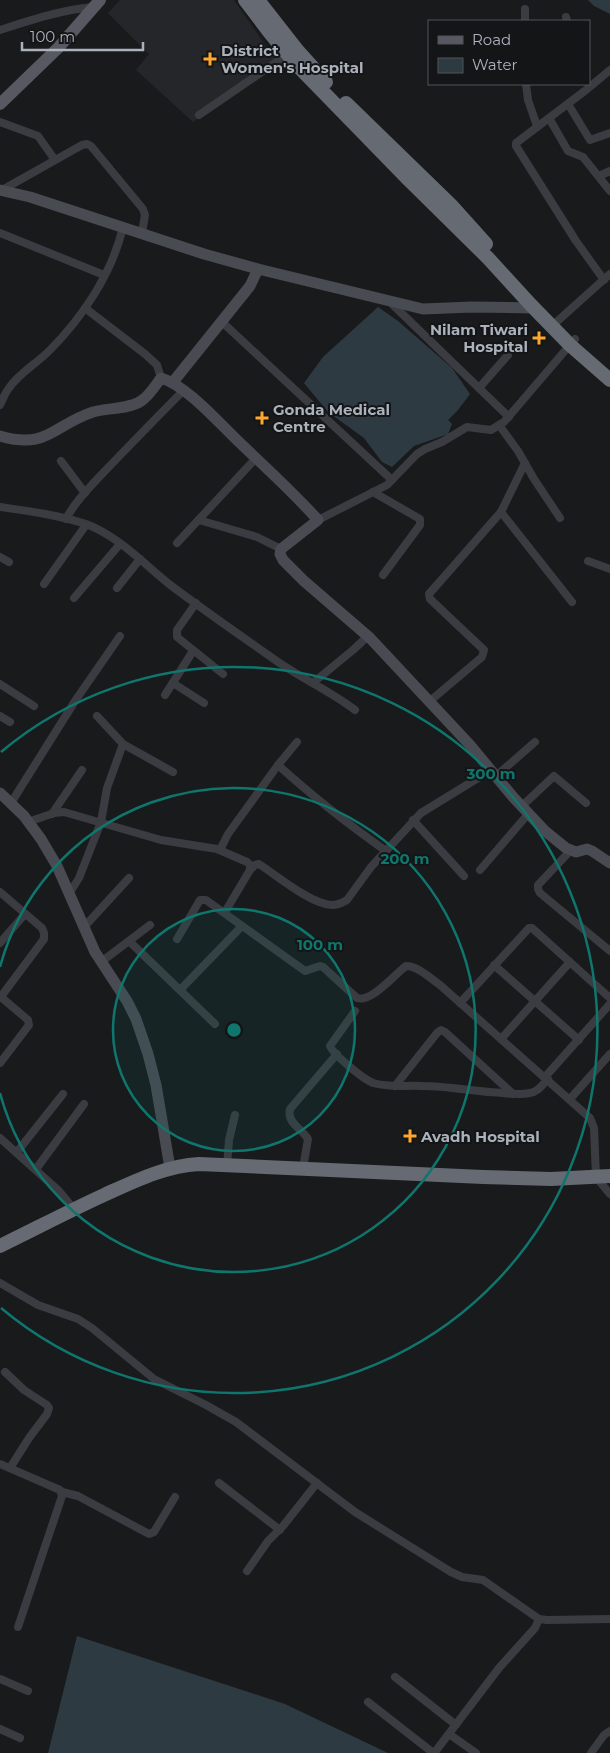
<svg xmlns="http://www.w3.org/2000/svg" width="610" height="1753" font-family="Montserrat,sans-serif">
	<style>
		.built { fill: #252629 }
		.water { fill: #2e3a41 }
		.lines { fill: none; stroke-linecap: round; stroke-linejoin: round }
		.street { stroke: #3a3c41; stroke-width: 8 }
		.secondary { stroke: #484b52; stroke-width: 11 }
		.primary { stroke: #565961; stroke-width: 12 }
		.highway { stroke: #666a73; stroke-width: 14 }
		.ring { fill: none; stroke: #0f766e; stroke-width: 2.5 }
		.poi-dot { fill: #ffa82f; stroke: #141517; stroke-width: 2 }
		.labels { text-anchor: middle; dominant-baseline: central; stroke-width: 4; stroke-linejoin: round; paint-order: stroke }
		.poi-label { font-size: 15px; font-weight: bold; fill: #abb2bc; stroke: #141517; text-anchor: start }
		.centre { fill: #0f766e; stroke: #141517; stroke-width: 2.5 }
		.ring-label { font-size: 15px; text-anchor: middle; font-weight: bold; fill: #0f766e; stroke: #141517; stroke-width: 4; stroke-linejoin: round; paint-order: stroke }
	</style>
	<rect width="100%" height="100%" fill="#191a1c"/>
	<polygon class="built" points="120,0 234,0 278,63 193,122 136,70 149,54 108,13"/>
	<g class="water">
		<polygon points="588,0 610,0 610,14 594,6"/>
		<polygon points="378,307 398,321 452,368 470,394 458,410 448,420 452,424 448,434 414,446 392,467 382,462 364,438 328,412 304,383 323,357"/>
		<polygon points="77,1636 285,1704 388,1753 48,1753"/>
	</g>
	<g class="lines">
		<g class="street">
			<polyline points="525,9 525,21"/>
			<polyline points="566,17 567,21"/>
			<path d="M0 30C31 20 61 10 93 7"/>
			<polyline points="526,84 528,100 537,126"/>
			<polyline points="568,104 590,140 610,133"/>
			<polyline points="199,115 288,54"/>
			<polyline points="549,118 568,151 583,157 610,191"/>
			<polyline points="0,122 38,136 55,160"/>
			<polyline points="599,176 610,171"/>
			<polyline points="2,190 82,145 87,144 91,146 143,209 145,215 142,233"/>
			<polyline points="0,233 104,275"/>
			<polyline points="604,280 576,241 516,146 516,143 586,90 610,70"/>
			<polyline points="390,302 509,417"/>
			<polyline points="85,308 145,354 157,365 161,378"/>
			<polyline points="222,322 392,480"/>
			<polyline points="552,326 610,274"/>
			<polyline points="479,388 508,355"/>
			<path d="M0 405C3 399 5 393 9 388 19 373 36 364 49 351 82 318 112 274 123 227"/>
			<polyline points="499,425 518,451 534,479 560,518"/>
			<polyline points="61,461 85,493"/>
			<polyline points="373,492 420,519 420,525 383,575"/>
			<path d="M0 507C28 511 59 515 86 524 118 536 143 563 169 584 202 609 237 633 271 657 298 677 329 690 355 710"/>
			<polyline points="501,512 572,602"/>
			<path d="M66 519C75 502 89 488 102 474 129 446 156 418 183 391"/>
			<polyline points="199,520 257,537 281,549"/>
			<polyline points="318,520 387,485 417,454 425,449 442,442 467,427 491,430 504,422 575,339"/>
			<polyline points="177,543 256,458"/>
			<polyline points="0,557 9,562"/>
			<polyline points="588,561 610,569"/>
			<polyline points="44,584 86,525"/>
			<polyline points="117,588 140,559"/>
			<polyline points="74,598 120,544"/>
			<polyline points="196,603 177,630 177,637 223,674"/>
			<polyline points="314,682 353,650 368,636"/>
			<polyline points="173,683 204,703"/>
			<polyline points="0,684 34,706"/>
			<polyline points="165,695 193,651"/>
			<polyline points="430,701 482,657 484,650 430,599 429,594 501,512 525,463"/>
			<polyline points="0,716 10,722"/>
			<polyline points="97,716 123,744 173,772"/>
			<path d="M278 765C312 796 348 824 386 851"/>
			<polyline points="496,776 535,742"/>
			<polyline points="11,803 75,701 120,636"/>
			<polyline points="522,806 554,776 586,803"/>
			<polyline points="52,814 82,770"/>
			<polyline points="413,820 464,876"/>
			<polyline points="28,822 54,813 64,812 161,840 217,849 247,862 250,865 250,870 225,912"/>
			<polyline points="220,850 228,834 278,765 297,742"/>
			<polyline points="571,850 538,885 538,889 540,893 610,951"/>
			<path d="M250 870 255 865 259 864C276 875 312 905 332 905 337 905 342 903 347 900L371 867 421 813 491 770"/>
			<polyline points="480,870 529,813"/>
			<polyline points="0,892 42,928 44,933 44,939 0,998"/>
			<polyline points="69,894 79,878 101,822 107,788 123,744"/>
			<polyline points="84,927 129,878"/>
			<path d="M177 939 200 900H206L305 971 320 966 323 967 357 998C371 1003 394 975 406 966 418 966 430 978 440 985L590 1118 594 1128 596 1177 610 1194"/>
			<polyline points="129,941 215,1024"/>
			<polyline points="0,943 25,914"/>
			<polyline points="101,962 150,925"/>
			<polyline points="494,965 579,1040"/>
			<polyline points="180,990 242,926"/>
			<polyline points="460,1003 529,928 532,928 610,998"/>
			<path d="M355 1011 330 1046C334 1055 363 1079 373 1083 390 1088 406 1085 423 1086 449 1086 476 1092 503 1093 512 1094 521 1095 530 1093 538 1092 542 1085 548 1079"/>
			<polyline points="501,1039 570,962"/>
			<polyline points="0,1063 29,1025 28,1020 1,997"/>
			<polyline points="545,1077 610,1004"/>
			<polyline points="395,1086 437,1033 441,1030 445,1032 513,1094"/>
			<polyline points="570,1099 610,1054"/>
			<polyline points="0,1138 59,1191 74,1209"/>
			<polyline points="17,1152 63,1094"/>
			<polyline points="227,1166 229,1140 235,1115"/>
			<path d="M303 1168 308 1139C302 1129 286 1122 290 1109L337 1054"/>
			<polyline points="36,1169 84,1104"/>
			<polyline points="0,1283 38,1305 78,1319 92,1328 154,1379 206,1405 236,1422 355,1512 451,1572 462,1577 483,1580 539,1619 547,1620 610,1619"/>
			<polyline points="5,1372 24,1390 47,1405 49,1408 47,1414 29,1438 10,1468"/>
			<polyline points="0,1464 60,1490 62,1496 18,1627"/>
			<polyline points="219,1483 280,1530"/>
			<polyline points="62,1492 78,1496 149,1534 154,1532 175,1497"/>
			<polyline points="247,1571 268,1541 283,1526 317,1483"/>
			<polyline points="395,1677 456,1725"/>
			<polyline points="0,1679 28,1691"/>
			<polyline points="368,1702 432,1752 435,1752 499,1668 535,1628 539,1619"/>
			<polyline points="0,1729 20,1738"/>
			<polyline points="449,1734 476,1753"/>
			<polyline points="591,1753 604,1735 610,1731"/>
		</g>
		<g class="secondary">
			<polyline points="0,190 30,197 204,254 258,269 423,309 472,307 534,308"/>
			<polyline points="173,382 250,286 258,269"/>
			<path d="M0 436C48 450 53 425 93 412 107 408 130 409 141 401 149 396 155 386 161 378 187 386 217 421 238 441 265 467 293 492 318 520L281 549 280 554 283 560 304 581 370 638 470 745 513 797 545 831 566 848 576 852 587 849 592 851 610 863"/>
			<polyline points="0,793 24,816 41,839 57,866 95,952 127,1001 136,1019 148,1054 156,1085 170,1168"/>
		</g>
		<polyline class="primary" points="0,104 58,48 100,0"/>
		<g class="highway">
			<polyline points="245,0 270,33 294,62 407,178 488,258 531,305 570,345 610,380"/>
			<polyline points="258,0 298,51 326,82"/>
			<polyline points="346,103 451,205 486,244"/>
			<path d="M0 1246C35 1229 69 1211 104 1195 135 1181 165 1166 199 1164L483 1177 551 1179 610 1176"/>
		</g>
	</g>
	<circle cx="234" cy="1030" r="121" fill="#0f766e" fill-opacity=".12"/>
	<g class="ring">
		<circle cx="234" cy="1030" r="121"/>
		<path d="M0 967A242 242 0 1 1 0 1093"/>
		<path d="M1 752A363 363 0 1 1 1 1308"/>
	</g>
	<g class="poi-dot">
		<path d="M207.5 51.5h5v5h5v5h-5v5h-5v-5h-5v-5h5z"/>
		<path d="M536.5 330.5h5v5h5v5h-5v5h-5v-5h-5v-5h5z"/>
		<path d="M259.5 410.5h5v5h5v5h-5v5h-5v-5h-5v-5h5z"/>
		<path d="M407.5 1128.5h5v5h5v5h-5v5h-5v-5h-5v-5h5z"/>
	</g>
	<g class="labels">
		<g class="poi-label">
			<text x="221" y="50">District<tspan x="221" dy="17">Women's Hospital</tspan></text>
			<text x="528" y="329" text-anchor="end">Nilam Tiwari<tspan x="528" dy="17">Hospital</tspan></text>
			<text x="273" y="409">Gonda Medical<tspan x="273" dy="17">Centre</tspan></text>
			<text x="421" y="1136">Avadh Hospital</text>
		</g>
	</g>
	<circle cx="234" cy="1030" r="8" class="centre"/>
	<g class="ring-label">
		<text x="491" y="779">300 m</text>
		<text x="405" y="864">200 m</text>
		<text x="320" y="950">100 m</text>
	</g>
	<rect x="428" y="20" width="162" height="65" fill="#141517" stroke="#505459"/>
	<rect x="438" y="36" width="25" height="8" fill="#565961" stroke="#505459"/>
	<text x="472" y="45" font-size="15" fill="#abb2bc">Road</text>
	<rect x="438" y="58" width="25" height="15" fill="#2e3a41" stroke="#505459"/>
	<text x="472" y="70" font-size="15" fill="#abb2bc">Water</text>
	<path d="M22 42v8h121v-8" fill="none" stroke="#abb2bc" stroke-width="2.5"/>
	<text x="30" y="42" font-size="15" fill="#abb2bc" stroke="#141517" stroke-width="4" paint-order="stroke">100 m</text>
</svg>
